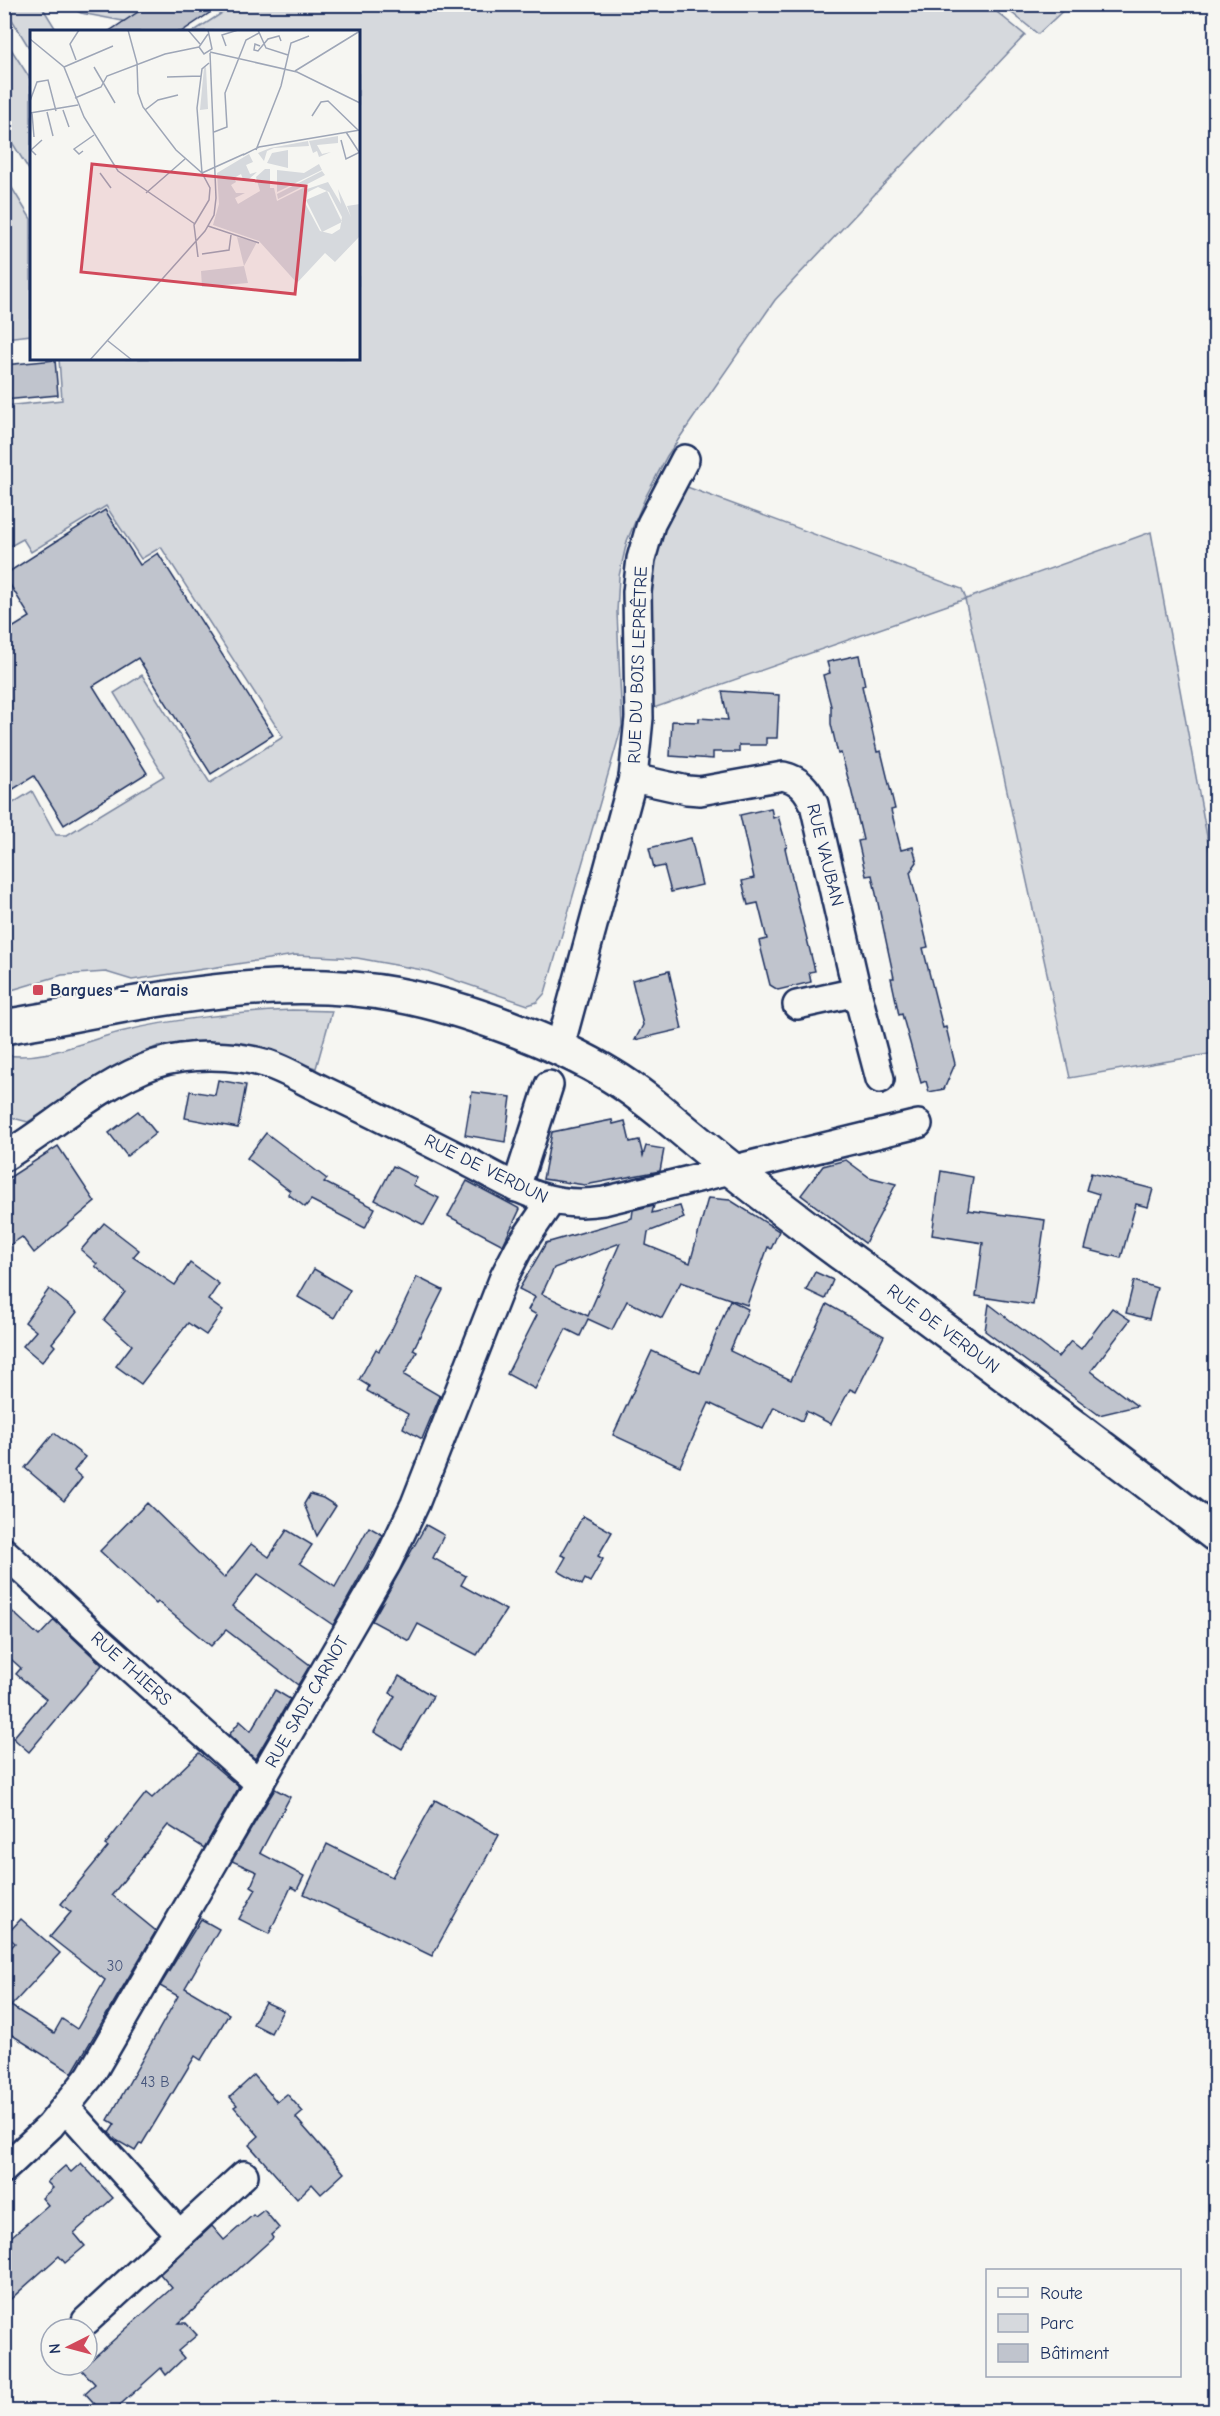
<svg xmlns="http://www.w3.org/2000/svg" width="1220" height="2416" font-family="'Comic Neue',sans-serif">
	<style>
		.green { fill: #d6d9dd; stroke: #78849e; stroke-width: 1.5 }
		.building { fill: #c0c4cd; stroke: #1b2f5e; stroke-width: 1.5; fill-rule: evenodd }
		.lines { fill: none; stroke-linecap: round; stroke-linejoin: round }
		.minor-casing { stroke: #1b2f5e; stroke-width: 32 }
		.major-casing { stroke: #1b2f5e; stroke-width: 38 }
		.minor { stroke: #f6f6f2; stroke-width: 27 }
		.major { stroke: #f6f6f2; stroke-width: 33 }
		.poi-dot { fill: #d1495b; stroke: #f6f6f2; stroke-width: 2 }
		.labels { text-anchor: middle; dominant-baseline: central; stroke-width: 4.5; stroke-linejoin: round; paint-order: stroke }
		.number-label { font-size: 15px; fill: #44547a }
		.street-label { font-size: 18px; fill: #1b2f5e; stroke: #f6f6f2 }
		.poi-label { font-size: 18px; font-weight: bold; fill: #1b2f5e; stroke: #f6f6f2; text-anchor: start }
		.inset-road { fill: none; stroke: #9ea6b7; stroke-width: 1.5 }
		.view { fill: #d1495b; fill-opacity: 0.15; stroke: #d1495b; stroke-width: 3 }
		.inset-edge { fill: none; stroke: #1b2f5e; stroke-width: 3 }
	</style>
	<rect width="100%" height="100%" fill="#f6f6f2"/>
	<filter id="ink" filterUnits="userSpaceOnUse"><feTurbulence type="fractalNoise" baseFrequency=".0167" numOctaves="2"/><feDisplacementMap in="SourceGraphic" scale="12" xChannelSelector="R" yChannelSelector="G"/><feConvolveMatrix kernelMatrix="1 2 1 2 8 2 1 2 1" color-interpolation-filters="sRGB"/></filter>
	<g filter="url(#ink)">
		<g class="green">
			<polygon points="5,4 41,5 57,31 32,32 31,51 5,8"/>
			<polygon points="987,4 1025,35 775,300 667,456 645,498 627,541 619,576 617,612 622,726 545,993 537,1002 528,1005 428,971 357,958 295,955 132,980 106,972 62,975 5,992 5,808 32,791 56,835 67,835 164,776 114,693 142,675 210,783 283,737 161,547 141,559 106,506 31,552 23,539 5,549 5,406 62,400 59,359 358,358 358,32 194,31 236,4"/>
			<polygon points="66,5 192,5 170,18 123,21 81,13"/>
			<polygon points="1002,5 1069,5 1038,34"/>
			<polygon points="4,38 31,80 31,173 5,131"/>
			<polygon points="4,175 31,219 31,335 5,338"/>
			<polygon points="679,484 962,589 966,599 1151,532 1215,880 1215,1053 1070,1078 965,599 648,710 650,548"/>
			<path d="M292 1010 332 1011 316 1068 235 1044 181 1043 158 1046 122 1063 28 1122 5 1116 4 1055C46 1061 81 1042 120 1032 176 1018 234 1013 292 1010Z"/>
		</g>
		<g class="building">
			<polygon points="150,4 223,4 181,32 108,32"/>
			<polygon points="55,360 58,395 4,400 4,365"/>
			<polygon points="105,510 140,565 158,553 273,735 211,774 138,658 93,686 147,773 64,825 34,776 4,795 4,633 30,617 4,575"/>
			<polygon points="859,655 865,685 862,686 877,752 881,751 895,809 891,810 901,850 913,847 917,862 910,872 928,947 923,948 943,1028 946,1027 955,1064 944,1089 929,1092 926,1081 921,1083 902,1014 899,1015 891,978 894,978 872,875 866,876 858,841 863,840 851,789 841,753 838,754 831,724 831,706 823,675 830,673 827,662"/>
			<polygon points="722,691 779,695 777,738 766,738 766,745 739,745 739,752 713,752 713,759 670,756 672,721 699,722 699,718 728,720"/>
			<polygon points="771,808 773,818 778,816 787,847 785,848 798,903 815,971 809,972 811,982 778,990 770,985 759,941 767,939 758,903 748,905 742,881 754,878 740,815"/>
			<polygon points="691,838 702,885 671,892 664,866 654,868 649,848"/>
			<polygon points="669,971 682,1029 635,1040 643,1025 632,980"/>
			<polygon points="218,1080 246,1085 238,1128 185,1118 190,1091 215,1095"/>
			<polygon points="472,1092 511,1097 505,1142 465,1135"/>
			<polygon points="138,1111 156,1133 127,1156 109,1133"/>
			<polygon points="612,1120 613,1124 625,1121 630,1142 639,1140 643,1156 646,1146 664,1149 660,1171 585,1185 543,1179 552,1132"/>
			<polygon points="266,1133 327,1179 324,1182 375,1208 365,1228 311,1200 305,1207 288,1194 290,1191 247,1158"/>
			<polygon points="58,1146 95,1202 34,1253 22,1237 4,1249 4,1181"/>
			<polygon points="846,1160 869,1177 896,1184 865,1243 801,1195 823,1166"/>
			<polygon points="393,1166 417,1178 413,1185 439,1198 424,1225 375,1200"/>
			<polygon points="941,1171 973,1177 968,1210 1045,1220 1033,1305 976,1296 983,1243 932,1235"/>
			<polygon points="1091,1173 1153,1189 1148,1207 1136,1204 1121,1258 1085,1249 1099,1194 1086,1190"/>
			<polygon points="467,1181 520,1209 503,1245 448,1216"/>
			<path d="M708 1198 730 1200 779 1231 771 1249 768 1247 747 1305 681 1282 662 1318 627 1301 612 1330 588 1319 580 1336 566 1329 535 1389 507 1374 537 1315 528 1310 535 1297 519 1289 546 1243 632 1218 633 1210 654 1205 652 1213 680 1206 684 1218 648 1232 646 1245 690 1263ZM620 1243 588 1316 542 1294 554 1268Z"/>
			<polygon points="104,1223 139,1250 133,1257 175,1285 190,1263 219,1284 208,1300 223,1311 206,1335 188,1323 141,1384 116,1366 132,1345 104,1320 125,1292 95,1266 97,1264 81,1250"/>
			<polygon points="314,1269 350,1290 334,1318 298,1297"/>
			<polygon points="815,1272 833,1280 825,1299 806,1290"/>
			<polygon points="417,1277 443,1290 413,1350 417,1352 404,1375 440,1396 422,1439 403,1428 408,1414 367,1391 369,1386 359,1380 376,1349 379,1351 390,1333"/>
			<polygon points="1134,1281 1157,1288 1149,1319 1126,1313"/>
			<polygon points="49,1289 77,1312 52,1343 55,1346 42,1362 23,1346 36,1331 25,1322"/>
			<polygon points="730,1300 748,1309 730,1351 791,1380 827,1304 884,1336 856,1392 850,1389 831,1424 806,1411 802,1421 774,1407 763,1429 709,1403 680,1466 613,1435 652,1351 700,1373"/>
			<polygon points="989,1304 1058,1357 1071,1341 1081,1349 1112,1308 1130,1320 1091,1371 1137,1406 1099,1415 985,1331"/>
			<polygon points="54,1433 85,1457 74,1471 82,1478 64,1501 25,1468"/>
			<polygon points="310,1494 323,1498 336,1506 317,1536 304,1504"/>
			<polygon points="147,1503 224,1578 251,1544 269,1557 287,1530 312,1545 300,1563 335,1587 369,1527 383,1535 333,1625 258,1574 232,1606 310,1665 298,1685 226,1630 211,1646 158,1602 156,1604 100,1551"/>
			<polygon points="583,1516 612,1532 598,1556 603,1559 590,1582 585,1579 582,1585 558,1571 566,1557 561,1555"/>
			<polygon points="426,1525 444,1535 433,1558 466,1576 461,1585 506,1610 477,1655 418,1624 409,1641 372,1621"/>
			<polygon points="4,1604 39,1636 54,1620 102,1665 29,1752 13,1738 46,1699 16,1674 21,1668 4,1653"/>
			<polygon points="399,1676 433,1696 402,1749 374,1732 395,1696 390,1693"/>
			<polygon points="275,1690 290,1699 255,1759 229,1735 240,1721 251,1731"/>
			<polygon points="199,1753 239,1787 204,1848 168,1825 112,1895 156,1931 72,2073 4,2030 4,1956 15,1943 6,1935 21,1919 60,1953 11,2006 54,2033 62,2019 77,2029 105,1980 50,1937 71,1912 61,1904 108,1847 105,1845 146,1793 152,1798"/>
			<polygon points="275,1789 290,1797 260,1853 304,1876 297,1890 291,1887 269,1934 239,1919 256,1889 251,1886 257,1872 232,1861"/>
			<polygon points="435,1800 499,1835 432,1956 304,1894 327,1844 392,1877"/>
			<polygon points="201,1919 219,1929 185,1988 229,2014 201,2060 195,2056 142,2144 140,2143 135,2151 116,2140 109,2133 115,2124 108,2120 178,1996 160,1986"/>
			<polygon points="265,2002 283,2010 271,2033 253,2024"/>
			<polygon points="254,2075 277,2102 287,2094 303,2112 296,2118 344,2173 321,2194 312,2184 297,2199 249,2145 259,2136 234,2107 237,2105 230,2097"/>
			<polygon points="81,2163 113,2198 74,2233 85,2246 65,2263 59,2256 4,2305 4,2243 48,2205 42,2198 53,2188 47,2182 65,2166 71,2172"/>
			<polygon points="264,2210 279,2228 271,2235 273,2238 179,2323 186,2323 197,2335 178,2351 184,2358 166,2375 161,2368 112,2412 102,2412 85,2393 95,2384 81,2369 172,2288 160,2274 212,2226 224,2240 253,2215 255,2217"/>
		</g>
		<g class="lines">
			<defs>
				<g id="minor">
					<path d="M633 778 687 790 700 791 783 776C800 780 807 789 814 804L857 992 880 1079"/>
					<polyline points="797,1005 857,992"/>
					<polyline points="559,1050 633,778 639,718 637,592 641,559 651,524 685,459"/>
					<path d="M4 1157C53 1127 101 1083 155 1064 189 1053 234 1054 268 1064 287 1070 307 1083 325 1091 374 1114 421 1138 468 1162 515 1187 549 1210 604 1201L918 1124"/>
					<polyline points="516,1188 549,1085"/>
					<polyline points="4,1552 91,1633 260,1784"/>
					<polyline points="66,2108 179,2234"/>
					<polyline points="4,2169 50,2126 90,2076 387,1563 415,1504 504,1277 519,1248 551,1201"/>
					<polyline points="86,2321 244,2175"/>
				</g>
				<path id="major" d="M4 1027C134 1005 266 970 398 995 462 1007 555 1041 612 1076 645 1096 675 1124 705 1148 745 1181 785 1211 826 1242 957 1339 1087 1435 1216 1535"/>
			</defs>
			<use href="#minor" class="minor-casing"/>
			<use href="#major" class="major-casing"/>
			<use href="#minor" class="minor"/>
			<use href="#major" class="major"/>
		</g>
	</g>
	<rect class="poi-dot" x="32" y="984" width="12" height="12" rx="3"/>
	<g class="labels">
		<g class="number-label">
			<text x="115" y="1966">30</text>
			<text x="155" y="2082">43 B</text>
		</g>
		<g class="street-label">
			<text transform="translate(638 665) rotate(-88)">RUE DU BOIS LEPRÊTRE</text>
			<text transform="translate(825 855) rotate(76)">RUE VAUBAN</text>
			<text transform="translate(486 1169) rotate(26)">RUE DE VERDUN</text>
			<text transform="translate(943 1329) rotate(37)">RUE DE VERDUN</text>
			<text transform="translate(131 1669) rotate(42)">RUE THIERS</text>
			<text transform="translate(307 1702) rotate(-60)">RUE SADI CARNOT</text>
		</g>
		<g class="poi-label">
			<text x="50" y="990">Bargues – Marais</text>
		</g>
	</g>
	<g transform="translate(30 30)">
		<rect width="330" height="330" fill="#f6f6f2"/>
		<path d="M176 37 178 79 170 80 174 38ZM308 106V113L287 115 292 124 301 122 289 127 287 121 283 123 279 111ZM278 111 279 116 244 118 237 121 234 131 228 123 240 118ZM258 120V138L237 133 242 123ZM219 124 223 132 216 135 220 144 227 142 219 149H213L211 144 204 148 206 152 201 155 206 163H215L205 168 208 174 230 161 226 147 235 139H240V158H244L247 171 277 156V159L298 152 311 174 308 159 321 187 317 176 330 174V206L305 232 295 223 267 253 229 211 183 195 189 174 187 143ZM288 157 299 162 312 187 310 199 302 204 290 201 275 173 278 162ZM289 134 292 140 247 162V140L274 143ZM292 141 295 145 248 169 247 164ZM297 161 312 192 292 202 276 170ZM207 207 227 212 214 236 218 253 172 257 171 241 214 236Z" fill="#d6d9dd" fill-rule="evenodd"/>
		<path class="inset-road" d="M98 0 107 33 108 63 113 77 146 120 172 143 180 158 179 170 164 195 168 227M158 0 170 14M228 0 236 18 258 25M178 4 169 17 174 24 182 19 178 0M0 9 34 37 54 87 88 141 165 194M196 16 192 5 208 0M230 16 225 14 224 20 228 21 238 9 249 6 251 11M180 22 267 42 330 73M46 30 40 14 49 0M34 37 83 16M64 37 85 73M265 41 330 1M137 47 171 46M45 68 71 57 77 46 135 24 169 17M0 71 7 52 18 50 26 81M33 80 39 97M115 80 128 70 148 65M17 82 23 106M0 83 48 75M2 83 4 107M282 86 291 72 298 71 328 100M184 102 197 97 195 63 216 10 229 3M316 102 329 122M311 110 316 129 330 122M226 120 251 56 261 13 279 6M53 121 49 124 44 119 64 105M6 125 1 120 12 110M213 125 229 117 330 100M70 143 81 158M172 143 167 78 172 39 179 33M172 143 214 124M116 163 155 129M178 196 229 213M172 224 199 220 201 205M78 311 102 330M60 330 175 201 184 185 186 168 180 23"/>
		<path class="view" d="M62 134 276 156 265 264 51 242Z"/>
		<rect width="330" height="330" class="inset-edge"/>
	</g>
	<rect width="1220" height="2416" fill="none" stroke="#f6f6f2" stroke-width="24"/>
	<rect x="12" y="12" width="1196" height="2392" fill="none" stroke="#1b2f5e" stroke-width="2" filter="url(#ink)"/>
	<rect x="986" y="2269" width="195" height="108" fill="#f6f6f2" stroke="#9ea6b7" stroke-width="1.5"/>
	<rect x="998" y="2288" width="30" height="9" fill="#f6f6f2" stroke="#9ea6b7" stroke-width="1.5"/>
	<text x="1040" y="2299" font-size="18" fill="#1b2f5e">Route</text>
	<rect x="998" y="2314" width="30" height="18" fill="#d6d9dd" stroke="#9ea6b7" stroke-width="1.5"/>
	<text x="1040" y="2329" font-size="18" fill="#1b2f5e">Parc</text>
	<rect x="998" y="2344" width="30" height="18" fill="#c0c4cd" stroke="#9ea6b7" stroke-width="1.5"/>
	<text x="1040" y="2359" font-size="18" fill="#1b2f5e">Bâtiment</text>
	<g transform="translate(69 2347) rotate(264)"><circle r="28" fill="#f6f6f2" stroke="#9ea6b7" stroke-width="1.5"/>
	<path d="M0-4.5L10 22L0 15L-10 22Z" fill="#d1495b"/>
	<text y="-9" font-size="16" font-weight="bold" text-anchor="middle" fill="#1b2f5e">N</text>
	</g>
</svg>
